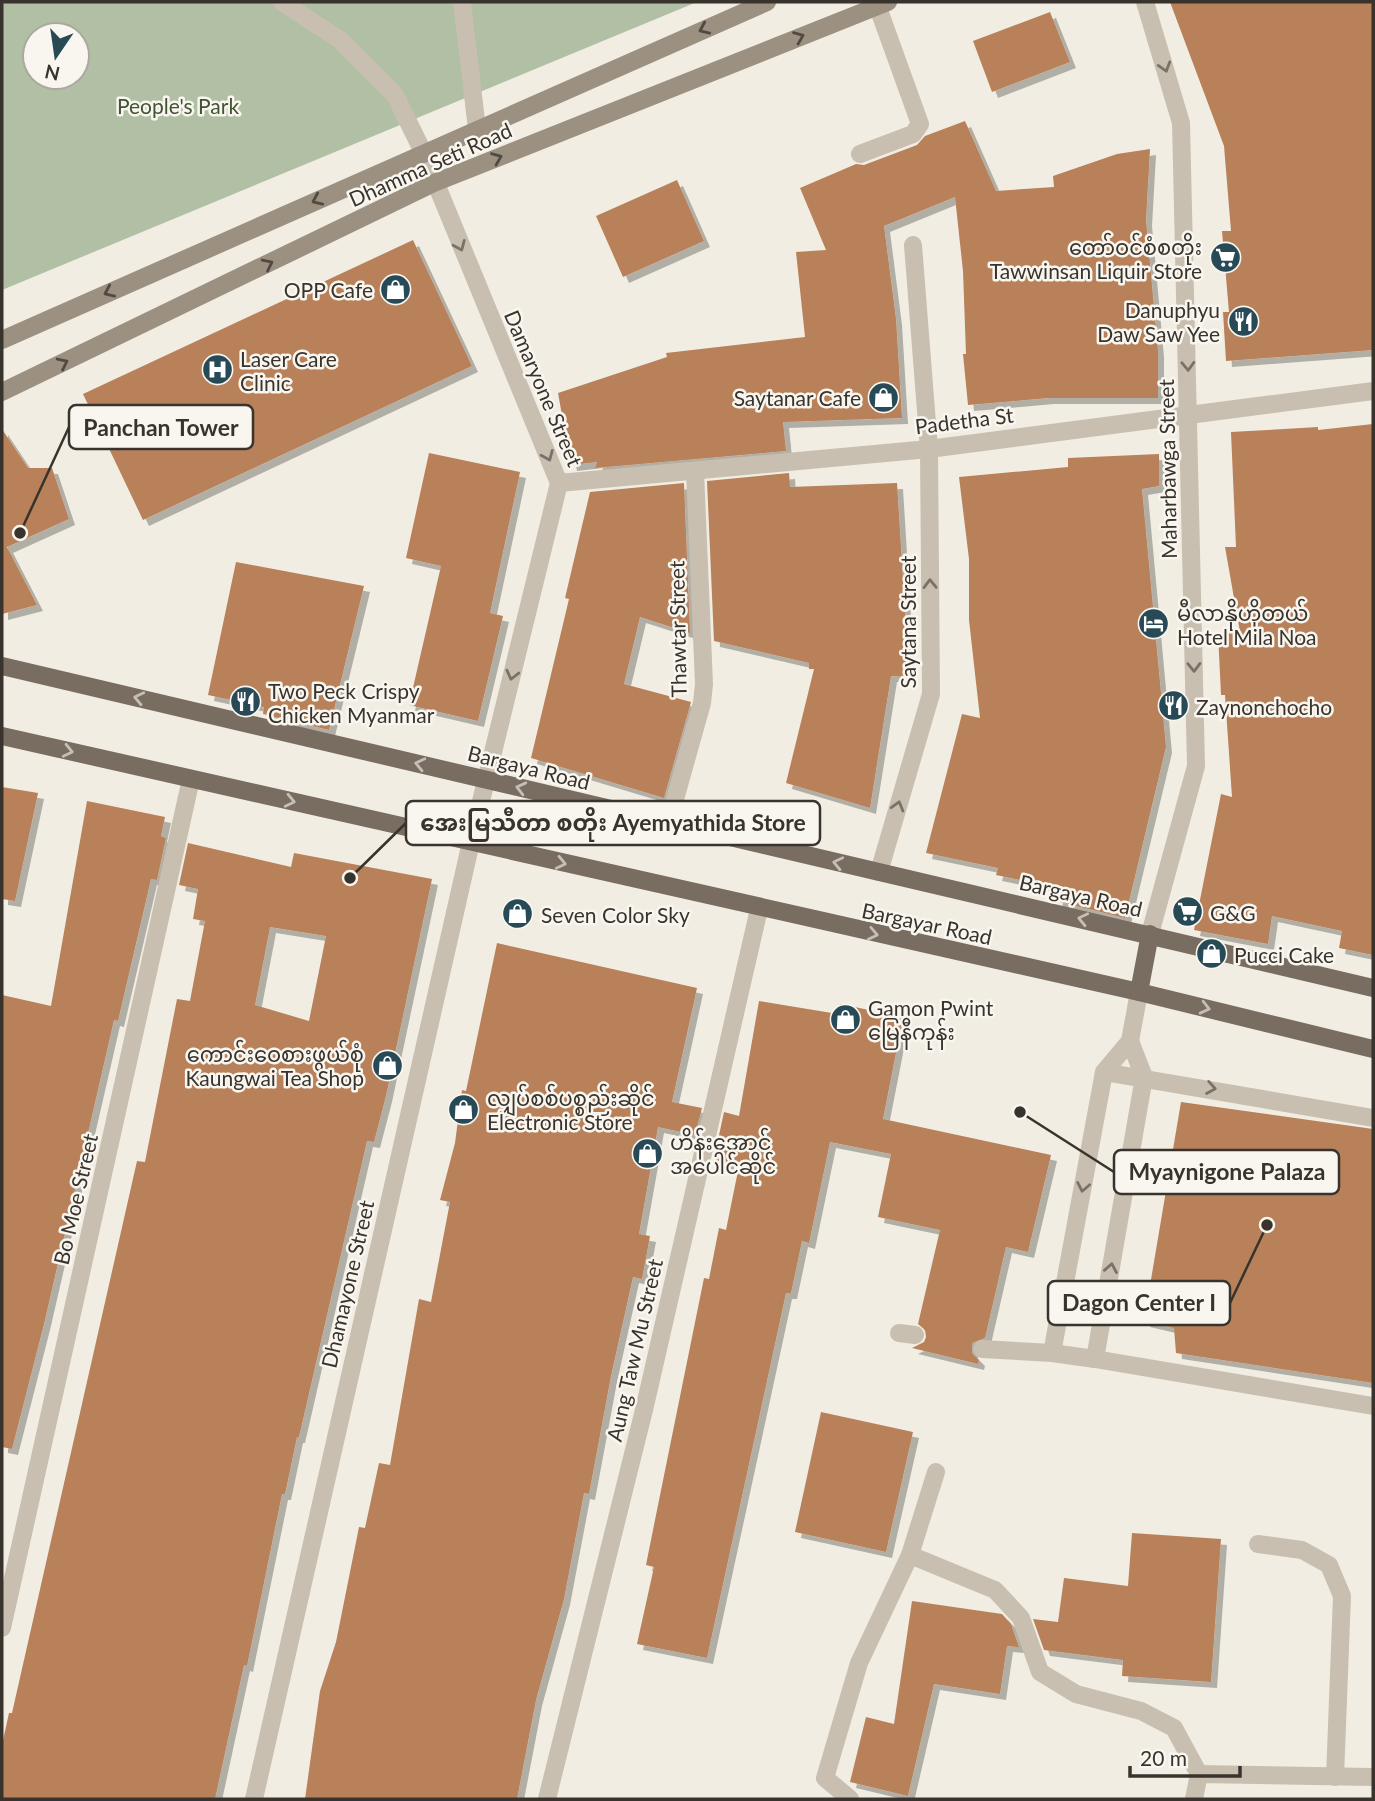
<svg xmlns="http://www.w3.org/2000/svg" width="1375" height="1801" font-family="Lato,'Noto Sans Myanmar',sans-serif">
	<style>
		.green { fill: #b1bfa4; fill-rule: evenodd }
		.building { fill: #b8815a; fill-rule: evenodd; filter: url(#shadow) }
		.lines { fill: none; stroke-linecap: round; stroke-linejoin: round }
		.service { stroke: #c9bfb0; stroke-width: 18 }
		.minor { stroke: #c9bfb0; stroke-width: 18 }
		.secondary { stroke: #9c9081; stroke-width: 18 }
		.primary { stroke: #796c60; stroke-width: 18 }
		.oneway { stroke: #524a42 }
		.oneway2 { stroke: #7a7268 }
		.oneway3 { stroke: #c6bfb6 }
		.labels { text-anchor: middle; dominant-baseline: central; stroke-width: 5; stroke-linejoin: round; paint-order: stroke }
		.park-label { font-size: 21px; fill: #425433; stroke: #f9f6ef }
		.street-label { font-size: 21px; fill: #39332d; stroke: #f9f6ef }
		.poi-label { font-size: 21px; fill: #39332d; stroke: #f9f6ef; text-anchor: start }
		.leader { fill: none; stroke: #39332d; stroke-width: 2.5 }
		.callout-dot { fill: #39332d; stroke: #f9f6ef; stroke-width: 2.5 }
		.callout { fill: #f9f6ef; stroke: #39332d; stroke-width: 2.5 }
		.callout-label { font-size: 23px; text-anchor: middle; font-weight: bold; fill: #39332d }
	</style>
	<defs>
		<filter id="shadow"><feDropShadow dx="6" dy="6" stdDeviation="0" flood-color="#0004"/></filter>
	</defs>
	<rect width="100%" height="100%" fill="#f1ede3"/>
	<path class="green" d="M2 2H697L2 290ZM35 35H77V77H35Z"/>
	<g class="building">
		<polygon points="1170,2 1373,2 1373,350 1226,361 1223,312 1229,312 1222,231 1231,231 1224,146"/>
		<polygon points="1050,12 1070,62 992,92 973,41"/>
		<polygon points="965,121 996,191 1054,187 1053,176 1117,154 1150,149 1146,220 1158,351 1158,398 1048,398 968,405 963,354 966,354 963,271 955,197 884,226 896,319 902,418 783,422 786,451 595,468 597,462 571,465 558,393 667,357 666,353 805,337 796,252 826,250 800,188 856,164 864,165 917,145 925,136"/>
		<polygon points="677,180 704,241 623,277 596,216"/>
		<polygon points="413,240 472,366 143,520 83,394"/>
		<polygon points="1373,424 1373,955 1339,948 1342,931 1272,916 1268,944 1194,930 1221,794 1232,797 1225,695 1221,695 1218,633 1240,632 1225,547 1236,547 1231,432 1318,427 1318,430"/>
		<polygon points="2,429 28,468 52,468 69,519 7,547 37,605 2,614"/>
		<polygon points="429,453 520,472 490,613 503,616 478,721 409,705 441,566 406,558"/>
		<polygon points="1159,454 1159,486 1142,489 1166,747 1125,918 1056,901 1059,888 996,875 998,868 926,853 962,714 980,718 969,620 969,559 959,477 1068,467 1068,458"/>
		<polygon points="789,473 790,487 897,483 909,677 891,676 870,808 786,783 814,669 809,669 809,663 714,641 707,481"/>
		<polygon points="684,483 690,633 640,617 624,684 691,702 664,798 531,758 569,599 565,598 590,492"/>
		<polygon points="236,562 364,586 329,730 263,714 264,707 208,695"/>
		<polygon points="2,787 38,793 15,901 2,899"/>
		<polygon points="87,801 165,817 161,836 166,838 157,880 151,879 118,1021 114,1020 44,1324 12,1449 2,1447 2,995 51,1006"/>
		<path d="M188 843 291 867 294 853 432 879 386 1096 374 1142 367 1141 299 1437H297L285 1494H282L247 1666 244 1665 215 1799H2V1745L9 1713H12L137 1161 145 1162 177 999 190 1001 205 921 193 919 198 889 179 885ZM270 927 326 936 309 1021 255 1005Z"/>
		<polygon points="497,943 697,988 672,1102 702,1108 695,1135 658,1127 639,1234 650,1236 642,1279 633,1277 611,1376 589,1494 584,1493 564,1599 536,1700 517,1799 305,1799 320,1691 336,1642 359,1527 365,1528 379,1463 390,1465 419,1299 431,1302 450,1202 440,1200 455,1143 462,1090 466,1091"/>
		<polygon points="759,1001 838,1014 840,1004 903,1017 883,1119 1051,1155 1028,1252 1006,1247 985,1338 972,1343 972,1353 979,1360 978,1364 912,1348 924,1342 926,1337 925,1330 918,1324 940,1230 878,1217 891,1154 830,1142 809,1243 802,1241 791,1293 786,1293 707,1658 637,1644 654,1567 646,1565 656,1515 704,1278 709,1279 719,1228 726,1230 739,1166 715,1161 718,1140 724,1112 739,1116"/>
		<polygon points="1181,1102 1373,1129 1373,1383 1176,1353 1174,1328 1144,1321"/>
		<polygon points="821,1412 913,1432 886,1552 795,1532"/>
		<polygon points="1132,1533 1221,1539 1211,1682 1122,1676 1123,1660 1044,1650 1033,1619 1058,1622 1064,1578 1128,1586"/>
		<polygon points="912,1601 1002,1614 1011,1624 1019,1647 1007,1646 1000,1694 934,1684 908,1796 850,1782 866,1717 894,1724"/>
	</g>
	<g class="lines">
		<g class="service">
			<polyline points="282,2 340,40 395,95 423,152"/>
			<polyline points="462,2 477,129"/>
			<polyline points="860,154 913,134 920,124 876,2"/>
			<polyline points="1104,1072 1373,1118"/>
			<polyline points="899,1333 915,1335"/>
			<polyline points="982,1349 1052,1353 1095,1359 1373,1406"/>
			<polyline points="1052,1353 1104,1072 1130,1041 1139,992"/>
			<polyline points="1095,1359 1144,1077 1130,1041"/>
		</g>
		<g class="minor">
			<polyline points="1145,2 1181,123 1196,766 1150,934"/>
			<polyline points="559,483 929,449 1373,391"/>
			<polyline points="668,824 702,703 704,684 695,471"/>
			<polyline points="879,872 931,694 929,449 913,245"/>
			<polyline points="936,1472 910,1555 995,1590 1021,1618 1040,1672 1076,1694 1141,1711 1174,1728 1199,1774"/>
			<polyline points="1258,1544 1302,1550 1329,1565 1342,1596 1335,1777"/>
			<polyline points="2,1628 191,779"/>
			<polyline points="254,1799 471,842 559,483 423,152"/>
			<polyline points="547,1799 644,1410 759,909"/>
			<polyline points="850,1799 825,1778 859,1663 910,1555"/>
			<polyline points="1194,1799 1199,1774 1373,1777"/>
		</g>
		<g class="secondary">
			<polyline points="2,340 767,2"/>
			<polyline points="2,392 434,183 888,2"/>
		</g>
		<g class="primary">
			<polyline points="2,666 1373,988"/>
			<polyline points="2,736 1139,992 1373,1049"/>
			<polyline points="1139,992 1150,934"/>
		</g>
	</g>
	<defs><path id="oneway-chevron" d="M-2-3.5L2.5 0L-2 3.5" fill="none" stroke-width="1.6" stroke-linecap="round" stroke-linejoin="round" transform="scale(1.75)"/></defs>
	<g class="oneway">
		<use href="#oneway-chevron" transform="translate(704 29) rotate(156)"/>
		<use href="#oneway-chevron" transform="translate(799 37) rotate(-22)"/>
		<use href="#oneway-chevron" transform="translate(497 158) rotate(-22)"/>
		<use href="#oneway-chevron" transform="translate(317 200) rotate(156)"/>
		<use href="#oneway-chevron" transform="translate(268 264) rotate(-26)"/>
		<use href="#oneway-chevron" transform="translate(109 292) rotate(156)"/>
		<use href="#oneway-chevron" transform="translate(63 363) rotate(-26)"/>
	</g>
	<g class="oneway2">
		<use href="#oneway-chevron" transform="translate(1165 67) rotate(73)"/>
		<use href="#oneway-chevron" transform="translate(460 246) rotate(67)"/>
		<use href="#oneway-chevron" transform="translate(1188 366) rotate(88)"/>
		<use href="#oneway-chevron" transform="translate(548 456) rotate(67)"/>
		<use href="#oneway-chevron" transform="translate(930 584) rotate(-91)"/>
		<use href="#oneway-chevron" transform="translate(1194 667) rotate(89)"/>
		<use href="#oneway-chevron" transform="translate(512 675) rotate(104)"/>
		<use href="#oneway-chevron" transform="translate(898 806) rotate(-74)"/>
		<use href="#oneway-chevron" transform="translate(1211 1088) rotate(10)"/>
		<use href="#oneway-chevron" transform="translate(1083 1187) rotate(101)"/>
		<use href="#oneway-chevron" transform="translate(1111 1268) rotate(-80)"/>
	</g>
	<g class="oneway3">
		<use href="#oneway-chevron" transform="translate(139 698) rotate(-167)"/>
		<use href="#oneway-chevron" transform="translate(68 751) rotate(13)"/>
		<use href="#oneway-chevron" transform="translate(420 764) rotate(-167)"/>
		<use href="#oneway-chevron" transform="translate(521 788) rotate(-166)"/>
		<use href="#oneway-chevron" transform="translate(290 801) rotate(13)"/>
		<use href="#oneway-chevron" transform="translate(561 863) rotate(13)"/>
		<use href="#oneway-chevron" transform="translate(838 863) rotate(-167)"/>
		<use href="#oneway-chevron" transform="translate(1083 919) rotate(-167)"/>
		<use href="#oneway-chevron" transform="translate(873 934) rotate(12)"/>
		<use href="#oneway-chevron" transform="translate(1205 1008) rotate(14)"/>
	</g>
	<defs>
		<symbol id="supermarket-disc" viewBox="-11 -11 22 22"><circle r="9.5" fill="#274a56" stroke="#f9f6ef"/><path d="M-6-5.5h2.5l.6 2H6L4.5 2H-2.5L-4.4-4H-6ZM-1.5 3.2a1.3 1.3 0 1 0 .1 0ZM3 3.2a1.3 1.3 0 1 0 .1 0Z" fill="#fff"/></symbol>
		<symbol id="shop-disc" viewBox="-11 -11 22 22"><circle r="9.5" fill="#274a56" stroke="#f9f6ef"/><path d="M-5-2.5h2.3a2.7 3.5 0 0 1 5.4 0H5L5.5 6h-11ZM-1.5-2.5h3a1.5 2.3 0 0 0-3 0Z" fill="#fff"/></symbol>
		<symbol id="restaurant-disc" viewBox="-11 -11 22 22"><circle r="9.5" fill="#274a56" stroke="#f9f6ef"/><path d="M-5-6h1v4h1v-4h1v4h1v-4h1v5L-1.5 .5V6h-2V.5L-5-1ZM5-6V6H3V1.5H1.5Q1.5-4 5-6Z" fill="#fff"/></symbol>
		<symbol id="hospital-disc" viewBox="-11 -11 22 22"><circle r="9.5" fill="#274a56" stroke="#f9f6ef"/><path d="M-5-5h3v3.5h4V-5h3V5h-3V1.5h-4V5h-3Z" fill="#fff"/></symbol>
		<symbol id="hotel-disc" viewBox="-11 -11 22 22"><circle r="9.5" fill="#274a56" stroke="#f9f6ef"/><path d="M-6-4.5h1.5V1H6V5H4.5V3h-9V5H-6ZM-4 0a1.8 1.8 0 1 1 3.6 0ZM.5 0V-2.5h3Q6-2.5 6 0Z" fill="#fff"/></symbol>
	</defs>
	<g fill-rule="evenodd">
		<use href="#supermarket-disc" x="1208" y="240" width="35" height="35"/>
		<use href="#shop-disc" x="378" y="272" width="35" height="35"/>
		<use href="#restaurant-disc" x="1226" y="304" width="35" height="35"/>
		<use href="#hospital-disc" x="200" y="352" width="35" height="35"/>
		<use href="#shop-disc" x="866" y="380" width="35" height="35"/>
		<use href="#hotel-disc" x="1136" y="606" width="35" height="35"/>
		<use href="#restaurant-disc" x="228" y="684" width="35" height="35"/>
		<use href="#restaurant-disc" x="1156" y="688" width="35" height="35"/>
		<use href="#supermarket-disc" x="1170" y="894" width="35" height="35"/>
		<use href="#shop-disc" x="500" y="896" width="35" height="35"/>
		<use href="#shop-disc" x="1194" y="936" width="35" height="35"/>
		<use href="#shop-disc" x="828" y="1002" width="35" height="35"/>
		<use href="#shop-disc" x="370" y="1048" width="35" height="35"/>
		<use href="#shop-disc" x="446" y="1092" width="35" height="35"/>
		<use href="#shop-disc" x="630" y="1136" width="35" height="35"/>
	</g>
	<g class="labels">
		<g class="park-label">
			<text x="178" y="105">People's Park</text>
		</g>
		<g class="street-label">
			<text transform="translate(430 164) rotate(-24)">Dhamma Seti Road</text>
			<text transform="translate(544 388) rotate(67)">Damaryone Street</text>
			<text transform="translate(964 420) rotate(-7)">Padetha St</text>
			<text transform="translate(1167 469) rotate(-91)">Maharbawga Street</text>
			<text transform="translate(907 622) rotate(-90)">Saytana Street</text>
			<text transform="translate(677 629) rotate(-91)">Thawtar Street</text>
			<text transform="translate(529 767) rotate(14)">Bargaya Road</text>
			<text transform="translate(1081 895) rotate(13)">Bargaya Road</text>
			<text transform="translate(927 923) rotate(12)">Bargayar Road</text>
			<text transform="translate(75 1199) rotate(-77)">Bo Moe Street</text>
			<text transform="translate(347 1284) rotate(-77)">Dhamayone Street</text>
			<text transform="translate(634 1350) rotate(-77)">Aung Taw Mu Street</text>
		</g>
		<g class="poi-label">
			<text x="1202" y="246" text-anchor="end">တော်ဝင်စံစတိုး<tspan x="1202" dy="24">Tawwinsan Liquir Store</tspan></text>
			<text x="373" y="289" text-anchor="end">OPP Cafe</text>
			<text x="1220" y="309" text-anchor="end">Danuphyu<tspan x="1220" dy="24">Daw Saw Yee</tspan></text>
			<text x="240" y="358">Laser Care<tspan x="240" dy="24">Clinic</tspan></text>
			<text x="861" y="397" text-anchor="end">Saytanar Cafe</text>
			<text x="1177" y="612">မီလာနိုဟိုတယ်<tspan x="1177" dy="24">Hotel Mila Noa</tspan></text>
			<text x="268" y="690">Two Peck Crispy<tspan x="268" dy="24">Chicken Myanmar</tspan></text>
			<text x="1196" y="706">Zaynonchocho</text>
			<text x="1210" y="912">G&amp;G</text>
			<text x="541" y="914">Seven Color Sky</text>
			<text x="1234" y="954">Pucci Cake</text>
			<text x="868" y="1007">Gamon Pwint<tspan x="868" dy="24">မြေနီကုန်း</tspan></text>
			<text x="364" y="1053" text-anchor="end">ကောင်းဝေစားဖွယ်စုံ<tspan x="364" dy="24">Kaungwai Tea Shop</tspan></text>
			<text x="487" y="1097">လျှပ်စစ်ပစ္စည်းဆိုင်<tspan x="487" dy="24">Electronic Store</tspan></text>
			<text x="670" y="1141">ဟိန်းအောင်<tspan x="670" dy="24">အပေါင်ဆိုင်</tspan></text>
		</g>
	</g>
	<path class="leader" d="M20 533L69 427M350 878L406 823M1020 1112L1114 1172M1267 1225L1230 1303"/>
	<g class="callout-dot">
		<circle cx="20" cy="533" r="7"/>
		<circle cx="350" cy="878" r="7"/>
		<circle cx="1020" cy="1112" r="7"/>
		<circle cx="1267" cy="1225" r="7"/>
	</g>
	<g class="callout">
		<rect x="69" y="405" width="184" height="44" rx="7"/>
		<rect x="406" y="801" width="414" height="44" rx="7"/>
		<rect x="1114" y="1150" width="225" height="44" rx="7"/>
		<rect x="1048" y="1281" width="182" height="44" rx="7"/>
	</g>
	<g class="callout-label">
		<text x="161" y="436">Panchan Tower</text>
		<text x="613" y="831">အေးမြသီတာ စတိုး Ayemyathida Store</text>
		<text x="1227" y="1180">Myaynigone Palaza</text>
		<text x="1139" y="1311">Dagon Center I</text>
	</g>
	<rect width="1375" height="1801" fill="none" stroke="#39332d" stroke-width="7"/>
	<g transform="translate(56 56) rotate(193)"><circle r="33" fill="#f9f6ef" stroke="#aca8a1" stroke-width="2"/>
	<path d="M0-5L12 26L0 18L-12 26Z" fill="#274a56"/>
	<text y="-10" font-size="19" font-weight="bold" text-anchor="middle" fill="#39332d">N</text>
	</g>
	<path d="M1130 1766v10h110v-10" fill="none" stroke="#39332d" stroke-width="3.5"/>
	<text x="1140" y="1766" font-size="21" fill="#39332d" stroke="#f9f6ef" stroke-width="5" paint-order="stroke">20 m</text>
</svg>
